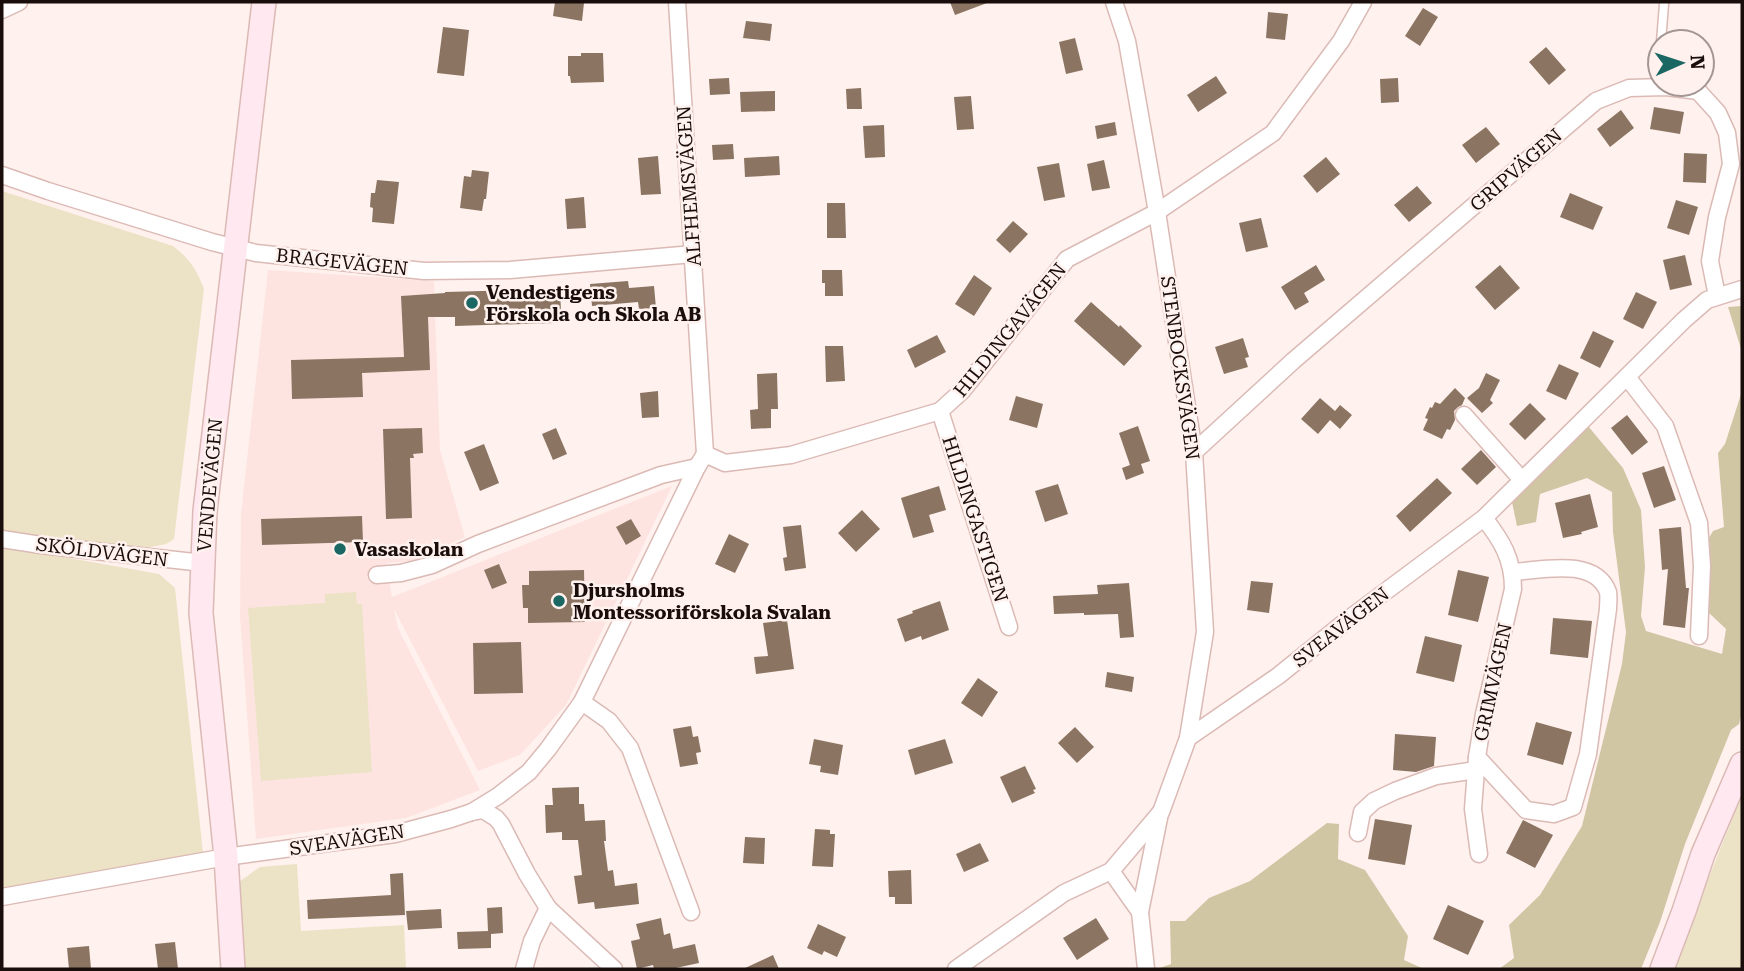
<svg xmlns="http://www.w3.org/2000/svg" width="1744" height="971" font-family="'Roboto Serif',serif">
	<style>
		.built { fill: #fee4e0 }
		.green { fill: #ece3c6 }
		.forest { fill: #d0c6a4 }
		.building { fill: #8b7562 }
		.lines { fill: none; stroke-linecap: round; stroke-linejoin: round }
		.lane-casing { stroke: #dbbab5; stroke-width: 11 }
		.street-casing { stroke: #dbbab5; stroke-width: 19 }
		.secondary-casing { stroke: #dbbab5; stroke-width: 26 }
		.lane { stroke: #fff; stroke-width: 8 }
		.street { stroke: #fff; stroke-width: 16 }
		.secondary { stroke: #ffe8f0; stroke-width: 23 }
		.poi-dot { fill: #1b6763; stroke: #fff1ee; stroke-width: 2.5 }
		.labels { text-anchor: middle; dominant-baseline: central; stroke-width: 5; stroke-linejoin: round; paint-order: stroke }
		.street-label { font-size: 19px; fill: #190e0c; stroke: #fff1ee }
		.poi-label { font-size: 19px; font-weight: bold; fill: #190e0c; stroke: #fff1ee; text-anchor: start }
	</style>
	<rect width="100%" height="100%" fill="#fff1ee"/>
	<polygon class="built" points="268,270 434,281 440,450 465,537 414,561 386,563 392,597 672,486 566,705 520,755 478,771 394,609 398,628 480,790 406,818 256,839 240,617 241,514"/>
	<g class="green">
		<path d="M2 191 173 246C189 258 197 270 204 289L174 539 166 544 141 549 2 531Z"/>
		<polygon points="2,546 159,574 175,588 203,853 2,888"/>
		<polygon points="356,592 357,604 362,604 372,772 261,781 248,608 325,603 325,594"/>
		<polygon points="1742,795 1742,969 1672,969"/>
		<polygon points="297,864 301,931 404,925 406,969 243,969 239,882 260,867"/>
	</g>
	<g class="forest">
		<polygon points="1742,306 1742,352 1728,307"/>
		<polygon points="1742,391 1742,712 1739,724 1731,730 1685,844 1660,922 1641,969 1499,969 1514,958 1509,925 1540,895 1582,826 1622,664 1626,632 1613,532 1612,492 1587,478 1540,494 1536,522 1517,526 1512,502 1588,426 1623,468 1641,510 1645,567 1641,616 1646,631 1722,654 1726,629 1707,611 1710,570 1709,538 1713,531 1724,527 1718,453 1725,444"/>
		<polygon points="1327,823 1339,824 1338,859 1365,870 1408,936 1404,960 1424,969 1372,969 1368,968 1357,969 1157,969 1171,964 1170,921 1185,921 1209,898 1250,881"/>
	</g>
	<g class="building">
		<polygon points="555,2 581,2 584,3 582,21 553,16"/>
		<polygon points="950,2 987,2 987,3 955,15"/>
		<polygon points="1423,8 1438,17 1420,46 1405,36"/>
		<polygon points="1268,12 1288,14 1285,40 1266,38"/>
		<polygon points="746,21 772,24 770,41 743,38"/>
		<polygon points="443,27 469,30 464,76 437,73"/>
		<polygon points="1075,38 1083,70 1066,74 1059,42"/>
		<polygon points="1546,47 1566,70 1549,85 1529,62"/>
		<polygon points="581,53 603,53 604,82 571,83 570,76 568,76 568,56 581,56"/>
		<polygon points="1216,76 1227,93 1198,112 1187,95"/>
		<polygon points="729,78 730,94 710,95 709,79"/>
		<polygon points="1398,78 1399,102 1381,103 1380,79"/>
		<polygon points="861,88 862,109 847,109 846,89"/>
		<polygon points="775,91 775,111 741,112 740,92"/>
		<polygon points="971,96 974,129 957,130 954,97"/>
		<polygon points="1654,107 1684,112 1680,134 1650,129"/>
		<polygon points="1621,110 1634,128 1610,147 1597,129"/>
		<polygon points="1115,122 1117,135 1097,139 1095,126"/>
		<polygon points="884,125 885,157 865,158 863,126"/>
		<polygon points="1486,127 1500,144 1476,163 1462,145"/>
		<polygon points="733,144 734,159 713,160 712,145"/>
		<polygon points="1684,153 1707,154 1706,183 1683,182"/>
		<polygon points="658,156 661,194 641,195 638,158"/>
		<polygon points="779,156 780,175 745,177 744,158"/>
		<polygon points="1326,157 1340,174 1317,193 1303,176"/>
		<polygon points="1104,160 1110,188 1092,191 1087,164"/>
		<polygon points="1059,163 1065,197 1044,201 1037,167"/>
		<polygon points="472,170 489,172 486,199 484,199 482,211 460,208 464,176 471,177"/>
		<polygon points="377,180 399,182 394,224 372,222 373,208 370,207 371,193 375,193"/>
		<polygon points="1417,186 1432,203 1409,222 1394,205"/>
		<polygon points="1570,193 1603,207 1593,230 1560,217"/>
		<polygon points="584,197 586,228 567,229 565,199"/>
		<polygon points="1676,200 1698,207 1689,235 1667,228"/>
		<polygon points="827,203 845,203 846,238 827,238"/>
		<polygon points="1261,218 1268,247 1246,252 1239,223"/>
		<polygon points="1013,221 1028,234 1010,253 996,240"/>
		<polygon points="1685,255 1692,285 1670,290 1663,260"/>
		<polygon points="1316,265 1325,280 1304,293 1309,302 1295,310 1281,287"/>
		<polygon points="1500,265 1520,288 1495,310 1475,287"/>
		<polygon points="822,270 842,270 843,296 825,296 825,283 822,283"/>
		<polygon points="974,275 992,288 974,316 955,304"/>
		<polygon points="628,281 629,288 654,286 656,308 639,309 638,302 592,306 590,284"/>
		<polygon points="560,289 561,312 553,312 554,323 455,326 455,317 428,317 430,370 362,373 363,397 292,399 291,360 404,357 401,296 445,293 445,292"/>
		<polygon points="1636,292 1657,302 1643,329 1623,319"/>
		<polygon points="1091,302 1119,327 1120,325 1142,346 1124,366 1074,321"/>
		<polygon points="1593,331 1614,341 1600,368 1580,358"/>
		<polygon points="937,335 946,352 915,368 907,350"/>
		<polygon points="1243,338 1249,357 1245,358 1248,367 1224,374 1215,347"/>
		<polygon points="825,346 843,346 845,381 826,382"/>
		<polygon points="1559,364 1579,373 1566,400 1546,391"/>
		<polygon points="777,373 778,409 771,409 771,428 751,429 750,410 758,409 757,374"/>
		<polygon points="1486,373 1500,380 1490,400 1493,403 1482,413 1467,398 1479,388"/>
		<polygon points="1455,388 1465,398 1462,405 1458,407 1454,411 1455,420 1450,430 1447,429 1442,439 1423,430 1428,419 1425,418 1430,407 1432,408 1435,402 1440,404"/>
		<polygon points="658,391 659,417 642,418 640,393"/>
		<polygon points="1016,396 1043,404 1037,428 1009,420"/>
		<polygon points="1320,398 1335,411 1340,405 1352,415 1340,429 1330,420 1318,434 1301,419"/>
		<polygon points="1530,403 1546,419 1525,440 1509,424"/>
		<polygon points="1627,415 1648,442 1632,455 1611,428"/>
		<polygon points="1138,426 1150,461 1141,464 1144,473 1126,480 1122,468 1130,465 1119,433"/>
		<polygon points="422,428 423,453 413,454 414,458 410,458 412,518 386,519 383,429"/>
		<polygon points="556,428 567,454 553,460 542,434"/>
		<polygon points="484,444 499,483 480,491 464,452"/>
		<polygon points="1481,450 1496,467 1477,485 1461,469"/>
		<polygon points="1664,466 1676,500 1654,508 1642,473"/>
		<polygon points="1437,478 1452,493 1410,532 1396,516"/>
		<polygon points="1058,484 1068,514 1045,522 1035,491"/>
		<polygon points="939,486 946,510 929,515 934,532 913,538 901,498"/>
		<polygon points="1590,494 1598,527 1581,532 1582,534 1563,538 1555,503"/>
		<polygon points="862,510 880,529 856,552 838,533"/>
		<polygon points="362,516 363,542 262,545 261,519"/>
		<polygon points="631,519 641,536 626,545 616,527"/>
		<polygon points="801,525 806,568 785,571 783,558 787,557 783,527"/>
		<polygon points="1681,527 1686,588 1689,588 1685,628 1663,625 1668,569 1662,570 1659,529"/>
		<polygon points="729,534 749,544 735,573 715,564"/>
		<polygon points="499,564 507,583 492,589 484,570"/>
		<polygon points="584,570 585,622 528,623 528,608 523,608 522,585 529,585 529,571"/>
		<polygon points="1458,570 1489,577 1478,622 1448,615"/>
		<polygon points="1251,581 1273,583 1269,613 1247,610"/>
		<polygon points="1129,583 1134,637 1120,638 1118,614 1084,615 1084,613 1054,614 1053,596 1098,594 1097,585"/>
		<polygon points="940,601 949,630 922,640 921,636 905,642 897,619 913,613 912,611"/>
		<polygon points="1553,618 1592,621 1588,658 1550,654"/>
		<polygon points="787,620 794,669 756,674 754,657 768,656 763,623"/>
		<polygon points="1425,636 1462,645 1454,682 1416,673"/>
		<polygon points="521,642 523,693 474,694 473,643"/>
		<polygon points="1107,672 1134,677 1132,692 1105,687"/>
		<polygon points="978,678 998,692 982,717 961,703"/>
		<polygon points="1536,722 1572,732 1563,765 1527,755"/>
		<polygon points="691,726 693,737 698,736 701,752 696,753 698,764 680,767 673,729"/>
		<polygon points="1075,727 1094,747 1077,763 1058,743"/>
		<polygon points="1395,734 1436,737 1434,766 1416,772 1393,770"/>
		<polygon points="814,739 843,745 838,775 820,772 821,766 809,764"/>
		<polygon points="945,739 953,763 915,775 908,750"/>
		<polygon points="1025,766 1036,789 1033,790 1035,793 1012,803 1000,777"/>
		<polygon points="579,787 579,804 584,804 585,821 605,820 606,841 604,841 608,871 613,870 615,886 637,883 639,904 595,909 594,902 578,904 574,876 582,875 578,840 562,840 562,832 546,833 545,805 553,805 552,788"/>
		<polygon points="1375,819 1412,825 1405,865 1368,859"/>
		<polygon points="1523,820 1553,835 1535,868 1506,853"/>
		<polygon points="815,829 830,830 830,834 835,834 833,867 812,866"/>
		<polygon points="745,837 765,838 764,864 743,863"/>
		<polygon points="980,843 989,861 964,872 956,854"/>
		<polygon points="911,870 912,904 895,904 895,897 889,897 888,871"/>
		<polygon points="403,873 405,915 308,919 307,900 391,895 390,874"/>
		<polygon points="1448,905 1484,921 1468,955 1433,939"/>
		<polygon points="502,907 503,933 491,934 491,948 458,949 457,932 488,931 487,908"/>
		<polygon points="441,909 442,928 408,930 406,911"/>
		<polygon points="661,918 664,935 670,933 673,949 695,944 699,963 671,969 654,969 653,965 637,969 631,941 640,939 636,924"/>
		<polygon points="1096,918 1109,939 1077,960 1063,938"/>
		<polygon points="818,924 846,937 837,957 824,951 822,955 807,948"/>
		<polygon points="175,942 178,969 158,969 155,944"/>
		<polygon points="89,946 91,969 69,969 67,948"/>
		<polygon points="773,955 779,969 743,969"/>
	</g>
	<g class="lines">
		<defs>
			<polyline id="lane" points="1661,42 1664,4"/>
			<g id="street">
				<polyline points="677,2 705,454"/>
				<polyline points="1114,2 1127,41 1157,212 1194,452 1205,632 1188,738"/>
				<polyline points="2,10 19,2"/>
				<polyline points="2,175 48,191 212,242 256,253 424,271 510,270 693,254"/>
				<polyline points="1627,377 1665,426 1699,523 1702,566 1699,636"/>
				<polyline points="940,411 1009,627"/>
				<polyline points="1464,415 1522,480"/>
				<polyline points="1194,452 1293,361 1596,101 1629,88 1666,87 1698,91 1718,113 1727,133 1731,164 1717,217 1710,261 1717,296"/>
				<polyline points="2,539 41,545 203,563"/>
				<polyline points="377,575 401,573 432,565 478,544 661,475 697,467"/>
				<polyline points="582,702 609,721 630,748 691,912"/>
				<path d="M1477 757 1526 810 1554 814 1573 807 1588 754 1608 609C1608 604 1609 597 1608 592 1595 557 1542 570 1513 572"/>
				<polyline points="472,812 498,796 529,772 548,749 582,702 697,467 705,454 725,463 791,455 940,411 962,391 1067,259 1157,212 1273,133 1341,41 1363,2"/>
				<polyline points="1358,833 1362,812 1374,801 1395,791 1436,776 1476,770"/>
				<path d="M1479 854 1473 809 1477 757 1484 714 1513 589C1513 559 1502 541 1484 518"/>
				<polyline points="1111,871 1140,912"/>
				<polyline points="2,897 226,857 395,834 451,819 472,812 483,810 496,818 501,824 527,874 548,908 614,969"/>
				<polyline points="524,969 532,941 548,908"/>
				<polyline points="956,969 1064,893 1111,871 1161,812 1188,738 1278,676 1350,618 1484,518 1684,320 1707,300 1742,289"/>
				<polyline points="1146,969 1140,912 1160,813"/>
			</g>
			<g id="secondary">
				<polyline points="233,969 226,857 201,613 205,511 264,2"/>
				<polyline points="1662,969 1684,911 1703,854 1742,764"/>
			</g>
		</defs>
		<use href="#lane" class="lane-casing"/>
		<use href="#street" class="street-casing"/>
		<use href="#secondary" class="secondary-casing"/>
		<use href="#lane" class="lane"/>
		<use href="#street" class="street"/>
		<use href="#secondary" class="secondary"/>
	</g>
	<g class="poi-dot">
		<circle cx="472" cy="303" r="7"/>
		<circle cx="340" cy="549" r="7"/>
		<circle cx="559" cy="601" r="7"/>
	</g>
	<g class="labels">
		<g class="street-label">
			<text transform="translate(1516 170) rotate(-41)">GRIPVÄGEN</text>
			<text transform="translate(689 186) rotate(-94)">ALFHEMSVÄGEN</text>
			<text transform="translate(342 262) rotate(6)">BRAGEVÄGEN</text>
			<text transform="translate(1010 330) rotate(-51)">HILDINGAVÄGEN</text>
			<text transform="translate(1180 368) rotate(82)">STENBOCKSVÄGEN</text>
			<text transform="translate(210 485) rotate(-85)">VENDEVÄGEN</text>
			<text transform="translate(975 519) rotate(72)">HILDINGASTIGEN</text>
			<text transform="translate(102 552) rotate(7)">SKÖLDVÄGEN</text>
			<text transform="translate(1341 627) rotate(-38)">SVEAVÄGEN</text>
			<text transform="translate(1493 682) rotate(-78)">GRIMVÄGEN</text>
			<text transform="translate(347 840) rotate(-9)">SVEAVÄGEN</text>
		</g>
		<g class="poi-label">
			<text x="486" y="292">Vendestigens<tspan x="486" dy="22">Förskola och Skola AB</tspan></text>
			<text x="354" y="549">Vasaskolan</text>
			<text x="573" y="590">Djursholms<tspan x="573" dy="22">Montessoriförskola Svalan</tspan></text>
		</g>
	</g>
	<rect width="1744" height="971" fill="none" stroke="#190e0c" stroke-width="7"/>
	<g transform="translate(1681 63) rotate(87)"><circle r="33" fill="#fff1ee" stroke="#a39694" stroke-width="2"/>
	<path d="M0-5L12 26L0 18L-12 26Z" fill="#1b6763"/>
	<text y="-10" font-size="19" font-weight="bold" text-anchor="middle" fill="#190e0c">N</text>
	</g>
</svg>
